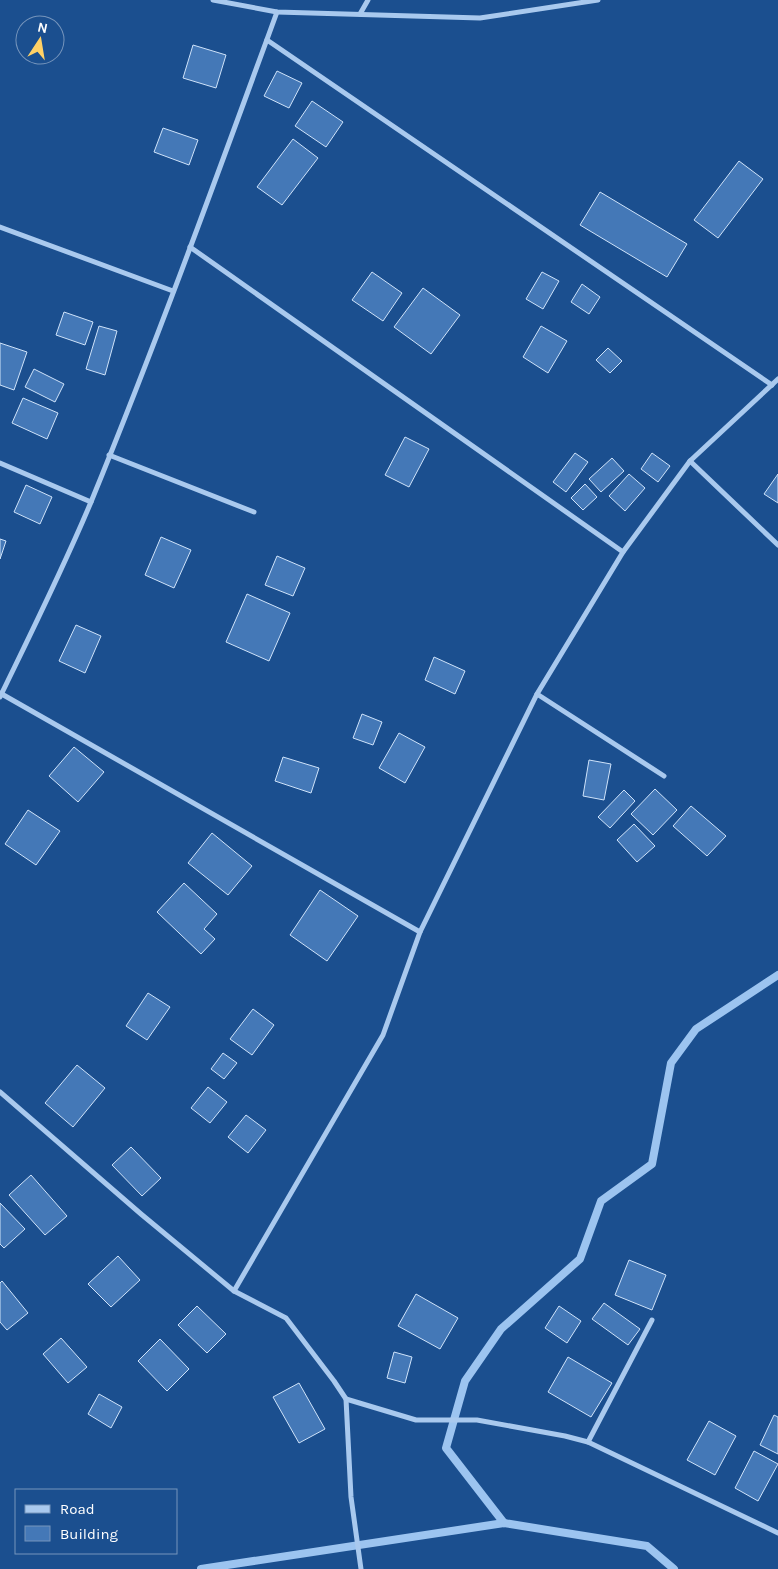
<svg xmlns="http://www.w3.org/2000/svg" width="778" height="1569" font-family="Karla,sans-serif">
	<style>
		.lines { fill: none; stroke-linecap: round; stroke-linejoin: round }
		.stream { stroke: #9cc4f0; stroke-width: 8 }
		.building { fill: #4478b7; stroke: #cfe3fa }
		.minor { stroke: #a9c9ee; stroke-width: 5 }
	</style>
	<rect width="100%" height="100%" fill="#1b4f8f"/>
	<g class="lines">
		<g class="stream">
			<polyline points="504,1523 446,1448 465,1381 501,1329 580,1259 601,1201 652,1164 671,1063 696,1029 778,975"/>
			<polyline points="201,1569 504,1523 647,1546 674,1569"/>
		</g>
	</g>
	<g class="building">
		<polygon points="193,45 226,55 216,88 183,78"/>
		<polygon points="277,71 302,83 289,108 264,96"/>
		<polygon points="312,101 343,122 326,147 295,126"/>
		<polygon points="163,128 198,140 189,165 154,152"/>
		<polygon points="293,139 318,158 282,205 257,187"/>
		<polygon points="739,161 763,179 718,238 694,220"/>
		<polygon points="600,192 687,244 667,277 580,225"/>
		<polygon points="372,272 402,293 383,321 352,300"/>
		<polygon points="542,272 559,281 543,309 526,299"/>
		<polygon points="582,284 600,297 589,314 571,302"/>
		<polygon points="423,288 460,315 431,354 394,327"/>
		<polygon points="64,312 93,322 85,345 56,335"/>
		<polygon points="99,326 117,331 105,375 86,369"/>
		<polygon points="541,326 567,341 548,373 523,357"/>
		<polygon points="0,343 27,352 14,390 0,385"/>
		<polygon points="608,348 622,361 610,373 596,360"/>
		<polygon points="34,369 64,384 55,402 25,387"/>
		<polygon points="23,398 58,413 47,439 12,423"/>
		<polygon points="405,437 429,449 409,487 385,475"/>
		<polygon points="575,453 588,462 566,492 553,482"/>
		<polygon points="652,453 670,466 658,482 641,469"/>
		<polygon points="612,458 624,471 601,492 589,479"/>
		<polygon points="629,474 645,488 625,511 609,496"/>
		<polygon points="778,474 778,503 764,494"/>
		<polygon points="585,484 597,497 583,510 571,498"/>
		<polygon points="26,485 52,497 40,524 14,512"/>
		<polygon points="161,537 191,550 174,588 145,575"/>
		<polygon points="0,539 6,541 0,559"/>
		<polygon points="277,556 305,568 293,596 265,585"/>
		<polygon points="247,594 290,613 269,661 226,642"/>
		<polygon points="76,625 101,636 85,673 59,661"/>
		<polygon points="434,657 465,671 455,694 425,680"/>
		<polygon points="362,714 382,722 373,745 353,738"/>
		<polygon points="399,733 425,747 405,783 379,768"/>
		<polygon points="74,747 104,772 78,802 49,776"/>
		<polygon points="283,757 319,768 311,793 275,781"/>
		<polygon points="589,760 611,764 604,800 583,796"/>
		<polygon points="655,789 677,810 653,835 631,814"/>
		<polygon points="624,790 635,801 610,828 598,817"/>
		<polygon points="691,806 726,836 707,856 673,826"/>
		<polygon points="28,810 60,831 36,865 5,844"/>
		<polygon points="634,824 655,846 637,862 617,840"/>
		<polygon points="212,833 252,866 228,895 188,863"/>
		<polygon points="184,883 217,914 204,929 215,939 201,954 157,912"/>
		<polygon points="320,890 358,916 327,961 290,935"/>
		<polygon points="148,993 170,1007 147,1040 126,1026"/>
		<polygon points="253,1009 274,1025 252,1055 230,1039"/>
		<polygon points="223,1053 237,1063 224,1079 211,1069"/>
		<polygon points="77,1065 105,1088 73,1127 45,1103"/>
		<polygon points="208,1087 227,1102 210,1123 191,1108"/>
		<polygon points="246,1115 266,1130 248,1153 228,1137"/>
		<polygon points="131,1147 161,1178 142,1196 112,1165"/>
		<polygon points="31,1175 67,1216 45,1235 9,1195"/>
		<polygon points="0,1203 25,1229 4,1248 0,1244"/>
		<polygon points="118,1256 140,1280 111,1307 88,1284"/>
		<polygon points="629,1260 666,1275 652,1310 615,1295"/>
		<polygon points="2,1281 28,1313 7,1330 0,1322 0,1283"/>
		<polygon points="416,1294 458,1318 440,1349 398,1326"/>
		<polygon points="604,1303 640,1329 628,1345 592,1319"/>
		<polygon points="197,1306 226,1334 207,1353 178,1325"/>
		<polygon points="559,1306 581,1321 567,1343 545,1328"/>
		<polygon points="61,1338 87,1367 68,1383 43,1354"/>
		<polygon points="160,1339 189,1369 167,1391 138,1361"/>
		<polygon points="394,1352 412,1357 405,1383 387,1378"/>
		<polygon points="568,1357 612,1383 591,1417 548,1392"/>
		<polygon points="299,1383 325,1429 299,1443 273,1397"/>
		<polygon points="99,1394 122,1407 111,1428 88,1414"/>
		<polygon points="774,1415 778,1417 778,1454 760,1445"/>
		<polygon points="709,1421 736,1436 715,1475 687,1460"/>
		<polygon points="754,1451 778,1464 758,1501 735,1488"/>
	</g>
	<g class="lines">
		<g class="minor">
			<polyline points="213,0 277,12 480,18 598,0"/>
			<polyline points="360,14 368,0"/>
			<polyline points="267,40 772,385"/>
			<polyline points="0,227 173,291"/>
			<polyline points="190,247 623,552 690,461 778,379"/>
			<polyline points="109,455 254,512"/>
			<polyline points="690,461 778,545"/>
			<polyline points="0,463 91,502"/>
			<polyline points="0,693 420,932"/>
			<polyline points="537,694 623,552"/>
			<path d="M0 697C31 633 63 569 91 502 157 341 217 176 277 12"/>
			<polyline points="0,1092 141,1214 234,1291 286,1318 334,1381 346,1399 351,1497 361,1569"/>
			<polyline points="234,1291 383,1035 420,932 537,694 664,776"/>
			<polyline points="346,1399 416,1420 477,1420 565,1436 588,1442 778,1533"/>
			<polyline points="588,1442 652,1320"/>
		</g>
	</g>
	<rect x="15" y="1489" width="162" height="65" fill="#1b4f8f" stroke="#7695bc"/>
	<rect x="25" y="1505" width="25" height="8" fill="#a9c9ee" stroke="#7695bc"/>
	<text x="60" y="1514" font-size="15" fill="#ffffff">Road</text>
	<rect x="25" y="1526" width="25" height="15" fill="#4478b7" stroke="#7695bc"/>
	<text x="60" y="1539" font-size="15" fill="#ffffff">Building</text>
	<g transform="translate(40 40) rotate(12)"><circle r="24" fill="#1b4f8f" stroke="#7695bc"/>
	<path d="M0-4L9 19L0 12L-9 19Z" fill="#ffd166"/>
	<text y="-8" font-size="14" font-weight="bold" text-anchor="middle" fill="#ffffff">N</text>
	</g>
</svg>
